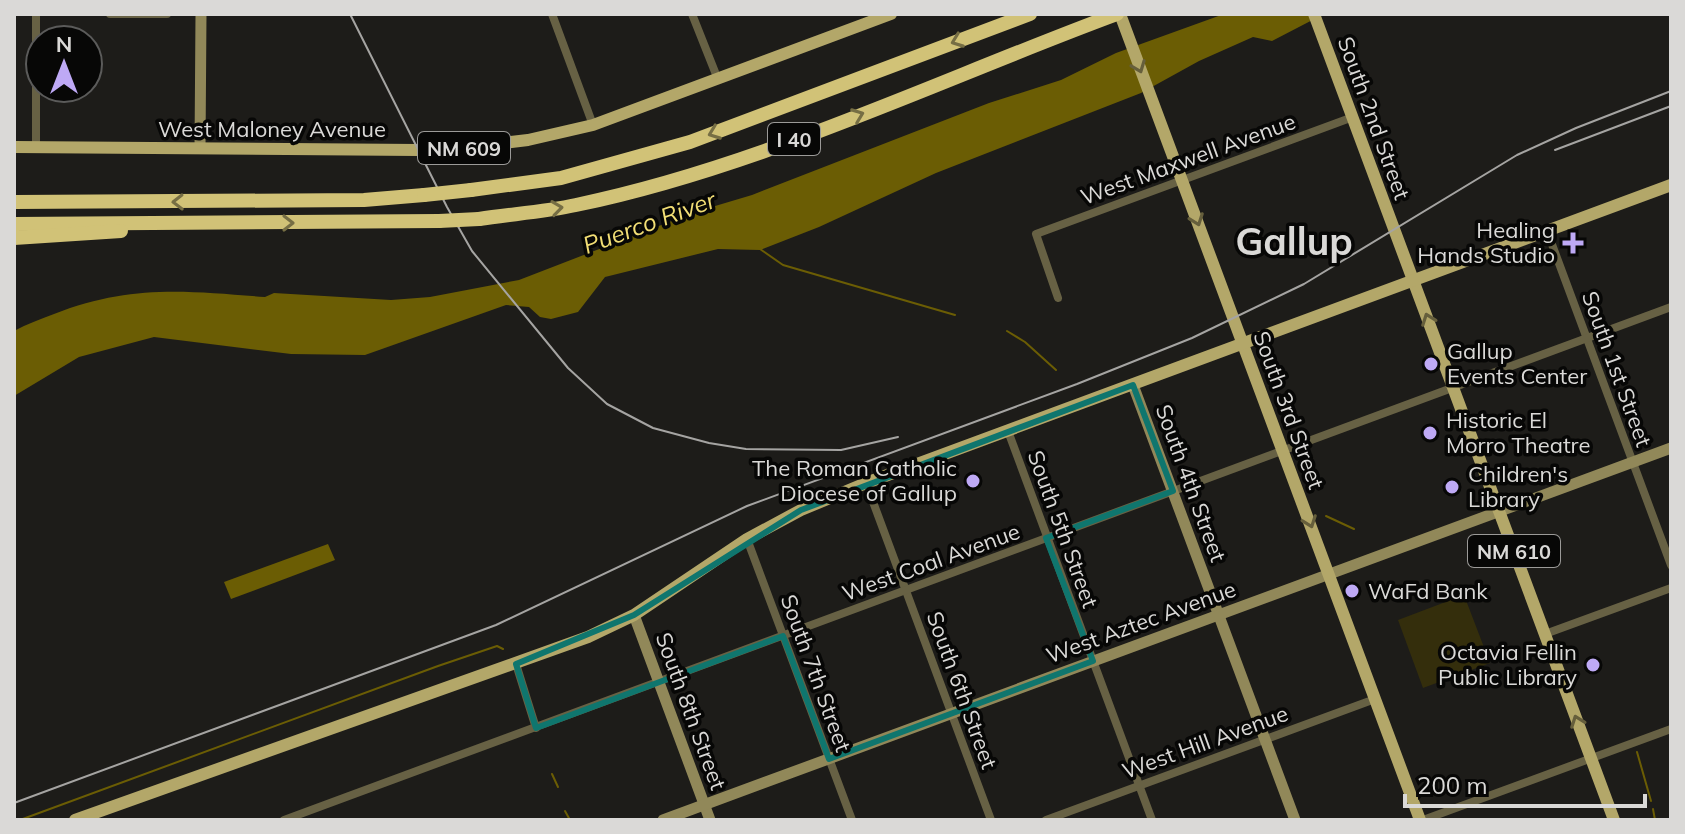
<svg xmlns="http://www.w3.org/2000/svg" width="1685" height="834" font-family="Mulish,sans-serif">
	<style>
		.green { fill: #342e0c }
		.water { fill: #6b5d04 }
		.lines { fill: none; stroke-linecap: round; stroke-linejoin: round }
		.stream { stroke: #6b5d04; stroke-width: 2 }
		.street { stroke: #676144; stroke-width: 8 }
		.secondary { stroke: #918859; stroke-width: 11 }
		.primary { stroke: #b3a769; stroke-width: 12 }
		.highway { stroke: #d1c277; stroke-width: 14 }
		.rail { stroke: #a5a4a2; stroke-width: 2 }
		.highway-bridge { stroke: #d1c277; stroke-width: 14 }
		.oneway { stroke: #766e44 }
		.oneway2 { stroke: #665f3c }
		.marked { fill: none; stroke: #0f766e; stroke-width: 6; stroke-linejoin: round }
		.poi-dot { fill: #bea9f5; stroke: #070706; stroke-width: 3 }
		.labels { text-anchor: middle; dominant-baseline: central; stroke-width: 7; stroke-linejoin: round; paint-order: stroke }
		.shield { fill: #070706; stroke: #9b9a98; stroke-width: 2 }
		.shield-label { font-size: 20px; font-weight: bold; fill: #dad9d7 }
		.street-label { font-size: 22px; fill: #dad9d7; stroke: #070706 }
		.poi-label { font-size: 22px; fill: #dad9d7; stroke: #070706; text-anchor: start }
		.water-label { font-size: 24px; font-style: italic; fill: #f2de75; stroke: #070706 }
		.town-label { font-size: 38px; font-weight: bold; fill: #dad9d7; stroke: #070706 }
	</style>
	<rect width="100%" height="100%" fill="#1d1c19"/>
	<polygon class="green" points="1464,595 1490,663 1423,688 1398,620"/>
	<g class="water">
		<path d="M1224 14H1324L1272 41 1253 37 1199 61 1141 93 936 173 819 227 760 250 718 249 605 277 578 312 551 319 540 317 529 307 506 305 365 355 291 354 154 337 79 357 14 396V331C27 324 41 319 54 314 130 284 187 291 265 297L274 293 391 300 430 297 519 280 695 212 752 195 989 103 1061 80 1116 53Z"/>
		<polygon points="328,544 335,560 231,599 224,582"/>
	</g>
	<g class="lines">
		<g class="stream">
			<polyline points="760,249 783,265 955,315"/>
			<polyline points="1007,331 1025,342 1056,370"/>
			<polyline points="1326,516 1354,529"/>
			<polyline points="1637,752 1651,801"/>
			<polyline points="552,774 558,787"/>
			<polyline points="1653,809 1655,820"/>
			<polyline points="565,811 570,820"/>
			<polyline points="20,820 438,666 497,646 503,649"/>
		</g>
		<g class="street">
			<polyline points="110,14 167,14"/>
			<polyline points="552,14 593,125"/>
			<polyline points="692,14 717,77"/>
			<polyline points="36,147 36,14"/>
			<polyline points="1547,231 1671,565"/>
			<polyline points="1058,298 1036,234 1353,117"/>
			<polyline points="1008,431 1152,820"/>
			<polyline points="866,483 991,820"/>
			<polyline points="747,539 852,820"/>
			<polyline points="1545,634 1671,588"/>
			<polyline points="516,664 536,728"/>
			<polyline points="284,820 1671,307"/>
			<polyline points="1046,820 1375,699"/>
			<polyline points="1423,820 1671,729"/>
		</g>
		<g class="secondary">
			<polyline points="200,148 201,14"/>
			<polyline points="1133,385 1295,820"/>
			<polyline points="634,615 710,820"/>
			<polyline points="663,820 1671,448"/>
		</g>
		<g class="primary">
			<polyline points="1120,14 1420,820"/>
			<polyline points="1314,14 1614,820"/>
			<polyline points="14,147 418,150 470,147 528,140 593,125 891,14"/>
			<polyline points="75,820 588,637 634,615 747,539 801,510 866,483 1671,185"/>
		</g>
		<g class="highway">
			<polyline points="471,190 561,178 690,142 1030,14"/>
			<polyline points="14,202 364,200 424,195"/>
			<path d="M479 219C511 214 544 212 576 205 760 167 941 79 1117 14"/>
			<polyline points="14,224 439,221"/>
			<polyline points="14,238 121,231"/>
		</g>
		<g class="rail">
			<polyline points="350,14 447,207 472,251 568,368 607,404 653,428 709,443 746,449 841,450 898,437"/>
			<polyline points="1555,150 1671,106"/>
			<polyline points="14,803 496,625 747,506 1077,384 1192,338 1304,284 1517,155 1576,128 1671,91"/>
		</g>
		<g class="highway-bridge">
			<polyline points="424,195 471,190"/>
			<polyline points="439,221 479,219"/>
		</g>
	</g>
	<defs><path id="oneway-chevron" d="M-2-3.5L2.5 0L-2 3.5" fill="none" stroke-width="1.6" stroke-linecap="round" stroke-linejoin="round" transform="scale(2)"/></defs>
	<g class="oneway">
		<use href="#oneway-chevron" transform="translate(957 41) rotate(159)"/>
		<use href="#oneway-chevron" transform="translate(858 115) rotate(-21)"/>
		<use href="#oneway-chevron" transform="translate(714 133) rotate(159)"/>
		<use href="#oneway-chevron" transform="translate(178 202) rotate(179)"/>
		<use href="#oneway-chevron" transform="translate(557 208) rotate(-8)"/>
		<use href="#oneway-chevron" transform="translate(288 223)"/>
	</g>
	<g class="oneway2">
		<use href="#oneway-chevron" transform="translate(1139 67) rotate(69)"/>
		<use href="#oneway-chevron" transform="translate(1197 220) rotate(70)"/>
		<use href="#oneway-chevron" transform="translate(1428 319) rotate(-110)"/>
		<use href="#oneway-chevron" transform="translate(1310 522) rotate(70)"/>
		<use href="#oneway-chevron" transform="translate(1577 721) rotate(-110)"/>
	</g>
	<path class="marked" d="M1133 385 1173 491 1046 538 1093 661 829 759 783 636 536 728 516 664 634 615 801 510Z"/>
	<g class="poi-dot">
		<path d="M1569 231h8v8h8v8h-8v8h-8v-8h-8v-8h8z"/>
		<circle cx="1431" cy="364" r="8"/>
		<circle cx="1430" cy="433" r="8"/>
		<circle cx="973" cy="481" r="8"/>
		<circle cx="1452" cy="487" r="8"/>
		<circle cx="1352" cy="591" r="8"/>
		<circle cx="1593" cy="665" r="8"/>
	</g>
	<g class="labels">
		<g class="shield">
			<rect x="768" y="123" width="52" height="32" rx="6"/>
			<rect x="418" y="132" width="92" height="32" rx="6"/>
			<rect x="1468" y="535" width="92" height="32" rx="6"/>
		</g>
		<g class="shield-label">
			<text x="794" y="139">I 40</text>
			<text x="464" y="148">NM 609</text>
			<text x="1514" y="551">NM 610</text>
		</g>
		<g class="street-label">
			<text transform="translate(1374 118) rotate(70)">South 2nd Street</text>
			<text x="272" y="129">West Maloney Avenue</text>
			<text transform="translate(1188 159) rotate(-20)">West Maxwell Avenue</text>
			<text transform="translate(1617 369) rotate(70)">South 1st Street</text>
			<text transform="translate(1289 410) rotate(70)">South 3rd Street</text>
			<text transform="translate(1191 483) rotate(70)">South 4th Street</text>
			<text transform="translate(1063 529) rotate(70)">South 5th Street</text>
			<text transform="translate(931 562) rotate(-20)">West Coal Avenue</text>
			<text transform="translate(1141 622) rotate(-20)">West Aztec Avenue</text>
			<text transform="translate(816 673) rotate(70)">South 7th Street</text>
			<text transform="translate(962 690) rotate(70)">South 6th Street</text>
			<text transform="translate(691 711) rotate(70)">South 8th Street</text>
			<text transform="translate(1205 742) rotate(-20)">West Hill Avenue</text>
		</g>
		<g class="poi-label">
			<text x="1555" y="230" text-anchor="end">Healing<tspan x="1555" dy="25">Hands Studio</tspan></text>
			<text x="1447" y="351">Gallup<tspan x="1447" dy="25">Events Center</tspan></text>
			<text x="1446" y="420">Historic El<tspan x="1446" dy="25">Morro Theatre</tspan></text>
			<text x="957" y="468" text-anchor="end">The Roman Catholic<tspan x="957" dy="25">Diocese of Gallup</tspan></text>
			<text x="1468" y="474">Children's<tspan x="1468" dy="25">Library</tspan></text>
			<text x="1368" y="591">WaFd Bank</text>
			<text x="1577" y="652" text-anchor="end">Octavia Fellin<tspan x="1577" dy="25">Public Library</tspan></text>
		</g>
		<g class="water-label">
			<text transform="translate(649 222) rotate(-20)">Puerco River</text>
		</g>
		<g class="town-label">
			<text x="1294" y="241">Gallup</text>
		</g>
	</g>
	<rect width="1685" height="834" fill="none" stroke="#dad9d7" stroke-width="32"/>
	<g transform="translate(64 64)"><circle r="38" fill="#070706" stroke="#5b5b5a" stroke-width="2"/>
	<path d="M0-6L14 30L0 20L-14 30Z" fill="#bea9f5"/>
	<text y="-12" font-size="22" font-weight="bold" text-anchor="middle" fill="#dad9d7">N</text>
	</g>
	<path d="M1405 794v12h240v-12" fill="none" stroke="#dad9d7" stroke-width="4"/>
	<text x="1417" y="794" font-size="24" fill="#dad9d7" stroke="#070706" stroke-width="6" paint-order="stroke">200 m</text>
</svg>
